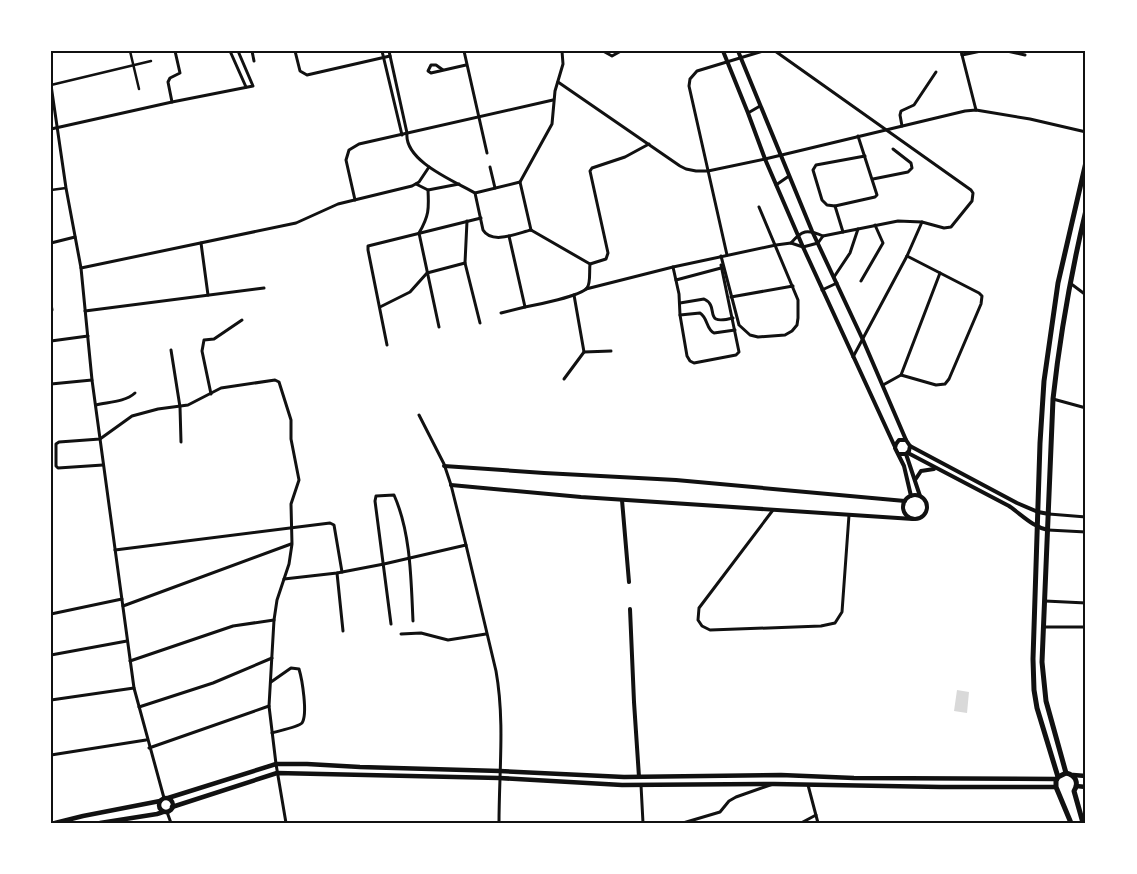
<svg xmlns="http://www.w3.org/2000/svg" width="1137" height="874" font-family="'Titillium Web',sans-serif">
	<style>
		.water { fill: #d9d9d9 }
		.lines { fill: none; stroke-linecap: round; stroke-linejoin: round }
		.pedestrian { stroke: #111; stroke-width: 2.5 }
		.minor { stroke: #111; stroke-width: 3 }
		.tertiary { stroke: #111; stroke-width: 4 }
		.secondary { stroke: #111; stroke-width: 4.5 }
		.primary { stroke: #111; stroke-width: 5 }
		.neatline { fill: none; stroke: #111; stroke-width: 2 }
	</style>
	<rect width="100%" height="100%" fill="#fff"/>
	<polygon class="water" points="957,690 969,692 967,713 954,711"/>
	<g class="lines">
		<g class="pedestrian">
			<polyline points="130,51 139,89"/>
			<polyline points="51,85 151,61"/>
			<polyline points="51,190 66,188"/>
		</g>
		<g class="minor">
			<polyline points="230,51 246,87"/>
			<polyline points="252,51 254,61"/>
			<polyline points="295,51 300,71 307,75 390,56"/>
			<polyline points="382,51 402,135"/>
			<path d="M389 51 407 133C404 161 454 181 475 193L483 230C492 245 518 233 531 230"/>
			<polyline points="464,51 487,153"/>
			<polyline points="603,51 612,56 621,51"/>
			<polyline points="775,51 971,190 973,193 972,201 951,227 944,228 922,222"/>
			<polyline points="961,51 976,110"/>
			<polyline points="1007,51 1025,55"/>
			<polyline points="962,55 981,51"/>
			<polyline points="443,70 436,65 431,65 428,71 431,73 466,65"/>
			<polyline points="558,82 680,166 686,169 696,171 708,171 765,159 965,111 976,110 1030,119 1086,132"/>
			<polyline points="51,85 66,188 81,268 92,380 134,688 164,798"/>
			<polyline points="172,102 168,82 170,78 180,73 175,51"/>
			<polyline points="748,113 760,106"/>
			<polyline points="902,126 900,115 901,111 914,105 936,72"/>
			<polyline points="51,129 172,102 253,86 238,51"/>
			<polyline points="490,167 495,188"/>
			<polyline points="873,179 908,172 912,168 911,163 893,149"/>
			<polyline points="416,184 428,190 459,184"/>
			<polyline points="776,185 789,176"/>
			<path d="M428 190C429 209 429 216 419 233L439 327"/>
			<polyline points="475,193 520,182"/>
			<polyline points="355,200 346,160 349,150 359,144 553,100"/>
			<polyline points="835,206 827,205 822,200 813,170 816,165 865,156"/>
			<polyline points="467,221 465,263 480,323"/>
			<polyline points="531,230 520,182 552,124 555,91 563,64 562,51"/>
			<polyline points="843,232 835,206 875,197 877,195 858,136"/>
			<path d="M509 236 525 307C536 305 581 296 587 288 591 283 589 271 590 264L531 230"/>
			<polyline points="51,243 75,237"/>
			<polyline points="201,243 208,295"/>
			<path d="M791 243C802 230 807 229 823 236L898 221 922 222 907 256 853 357"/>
			<polyline points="727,255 689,86 690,79 697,71 763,51"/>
			<polyline points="721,256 739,325 750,335 758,337 785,335 792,331 797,325 798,318 798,300 759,207"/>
			<polyline points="590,264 606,259 608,253 590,171 592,168 625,157 649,144"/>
			<polyline points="673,267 679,294 680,315 687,356 690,361 694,363 736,355 739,352 721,265"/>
			<polyline points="81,268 296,223 338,204 412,186 419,182 429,167"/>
			<polyline points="834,277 850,253 858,229"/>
			<polyline points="676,280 721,268"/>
			<polyline points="861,281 883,243 875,225"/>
			<polyline points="1070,283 1086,295"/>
			<polyline points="586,289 673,267 776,245 791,243 803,247 818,243 823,236"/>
			<polyline points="822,290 837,283"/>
			<polyline points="574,295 584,352 611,351"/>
			<polyline points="731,297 793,286"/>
			<path d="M680 303 704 299C721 307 701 326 733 318"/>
			<polyline points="51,304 52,310"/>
			<polyline points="380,307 410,292 427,273 465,263"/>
			<polyline points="85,311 264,288"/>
			<polyline points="501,313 525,307"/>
			<path d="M680 315 700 313C708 318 706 329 714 333L735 330"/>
			<polyline points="51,341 88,336"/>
			<polyline points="387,345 368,250 368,246 481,218"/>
			<polyline points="171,350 180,407 181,442"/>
			<polyline points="901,375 940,273"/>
			<polyline points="564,379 584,352"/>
			<polyline points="51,384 92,380"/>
			<polyline points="883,385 901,375 936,385 945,384 949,379 981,304 982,296 979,293 907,256"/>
			<polyline points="211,394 202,351 204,340 214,339 242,320"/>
			<polyline points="1053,399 1086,408"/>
			<path d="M96 405C109 402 125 402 135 393"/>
			<path d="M419 415 444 464 451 485 466 545 496 671C505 721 499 772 499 823"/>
			<polyline points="103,465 58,468 56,466 56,444 59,442 100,439 132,416 158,409 188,405 221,388 275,380 279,382 291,420 291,439 299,480 291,504 292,544 289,564 277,600 274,620 269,706 276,764 286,823"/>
			<polyline points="773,510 699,608 698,620 702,626 710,630 821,626 835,623 842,612 849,515"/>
			<polyline points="1049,514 1086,517"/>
			<polyline points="1048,530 1086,532"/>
			<polyline points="115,550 330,523 334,525 342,572"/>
			<polyline points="337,573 343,631"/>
			<polyline points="284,579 337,573 384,564 466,545"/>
			<polyline points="1045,601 1086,603"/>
			<polyline points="123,606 291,544"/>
			<polyline points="51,614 122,599"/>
			<path d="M391 624 375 501 376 496 394 495C411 533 411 580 413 621"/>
			<polyline points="1044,627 1086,627"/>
			<polyline points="401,634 421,633 448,640 486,634"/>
			<polyline points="51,655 127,641"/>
			<polyline points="130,661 233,626 274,620"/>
			<path d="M271 682 291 668 299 669C302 679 308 714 302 723 298 727 278 731 272 733"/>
			<polyline points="51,700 134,688"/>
			<polyline points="139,707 213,683 272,658"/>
			<polyline points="149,748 269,706"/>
			<polyline points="51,755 146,740"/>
			<polyline points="641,785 643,823"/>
			<polyline points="808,785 818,823"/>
			<polyline points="167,812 171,823"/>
			<polyline points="683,823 720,812 729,801 736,797 773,784"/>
			<polyline points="801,823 816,815"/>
		</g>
		<g class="tertiary">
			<polyline points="723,51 748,113 765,159 803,247 895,447"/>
			<polyline points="738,51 812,231 863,340 906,440"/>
			<polyline points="910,446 1017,503 1038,512 1049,514"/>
			<path d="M908 453 1009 506C1022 515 1033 527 1048 530"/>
			<polyline points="899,454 906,454 909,451 910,446 906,440 899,440 896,444 895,448 904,466 911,496"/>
			<polyline points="906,454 920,496"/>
			<polyline points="444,466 544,473 676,480 905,501"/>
			<polyline points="915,480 921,471 934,469"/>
			<polyline points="451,485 581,497 913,519"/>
			<circle cx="915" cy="507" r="12"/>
			<polyline points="622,500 629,582"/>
			<polyline points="630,609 634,702 639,777"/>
		</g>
		<g class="secondary">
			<polyline points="1073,775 1086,776"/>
			<polyline points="1076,786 1086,787"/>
			<polyline points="168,798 276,764 307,764 360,767 500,771 624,777 781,775 854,778 1057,779"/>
			<circle cx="166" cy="805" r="7"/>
			<polyline points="172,807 277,773 499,778 622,785 774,784 941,787 1056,787"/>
			<polyline points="55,823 83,816 160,801"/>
			<polyline points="100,823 157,814 163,812"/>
		</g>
		<g class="primary">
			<path d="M1066 773 1046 701 1042 662 1053 399C1060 335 1071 273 1086 210"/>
			<path d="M1058 777 1066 773C1076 775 1079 783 1074 791L1083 823"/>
			<polyline points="1071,823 1056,787 1056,781 1058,777 1037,708 1034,690 1033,659 1040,443 1044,381 1058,283 1086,162"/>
		</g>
	</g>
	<rect width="1137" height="874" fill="none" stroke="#ffffff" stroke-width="105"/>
	<rect x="52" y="52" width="1032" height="770" class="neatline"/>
</svg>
